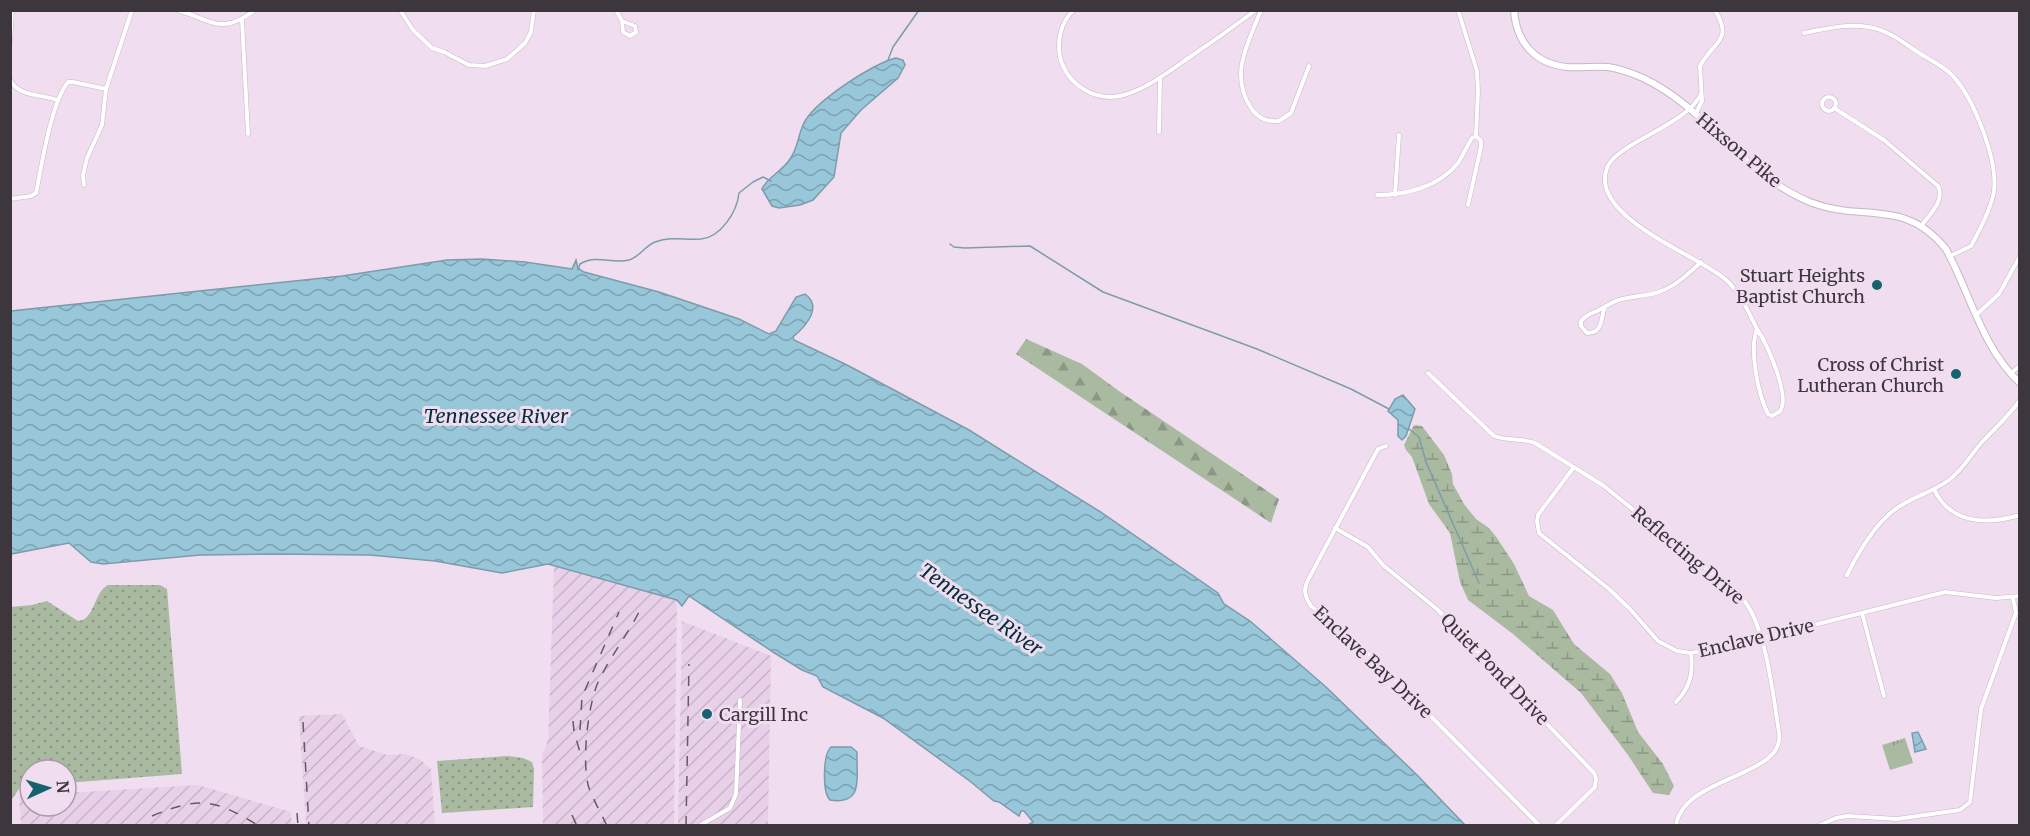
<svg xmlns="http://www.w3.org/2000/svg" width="2030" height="836" font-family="Merriweather,serif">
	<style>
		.industrial { fill: url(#industrial-furrows) }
		.grass { fill: url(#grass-dots) }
		.forest { fill: url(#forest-firs) }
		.wetland { fill: url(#wetland-marsh) }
		.park { fill: url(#park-tufts) }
		.pitch { fill: #a9baa1 }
		.water { fill: url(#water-waves); stroke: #7d9cab; stroke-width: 1.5 }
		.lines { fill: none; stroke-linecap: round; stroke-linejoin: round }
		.stream { stroke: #7d9cab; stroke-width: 1.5 }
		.minor-casing { stroke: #c7b6c7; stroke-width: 5 }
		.primary-casing { stroke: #c7b6c7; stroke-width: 8 }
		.minor { stroke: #fff; stroke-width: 4 }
		.primary { stroke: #fff; stroke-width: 6 }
		.rail { stroke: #635a63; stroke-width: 1.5; stroke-dasharray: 10 10; stroke-linecap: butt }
		.poi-dot { fill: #16626e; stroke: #f0def0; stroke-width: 2 }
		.labels { text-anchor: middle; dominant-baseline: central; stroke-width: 6; stroke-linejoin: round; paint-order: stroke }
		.street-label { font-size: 18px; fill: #3d363d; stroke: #f0def0 }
		.poi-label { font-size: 18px; fill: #3d363d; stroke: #f0def0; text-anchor: end }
		.water-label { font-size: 20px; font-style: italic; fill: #032f3d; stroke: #f0def0 }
	</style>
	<defs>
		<pattern id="industrial-furrows" width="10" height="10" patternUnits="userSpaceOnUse" patternTransform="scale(1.5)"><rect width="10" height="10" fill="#e8d1e8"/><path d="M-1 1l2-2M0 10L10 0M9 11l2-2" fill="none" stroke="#c8b4c8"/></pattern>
		<pattern id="grass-dots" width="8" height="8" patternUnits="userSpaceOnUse" patternTransform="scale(1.5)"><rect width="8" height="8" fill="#a9baa1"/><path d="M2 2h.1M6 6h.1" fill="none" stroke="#8b9884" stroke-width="1.8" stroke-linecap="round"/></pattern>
		<pattern id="forest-firs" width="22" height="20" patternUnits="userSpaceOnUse" patternTransform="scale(1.5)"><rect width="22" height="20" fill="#a9baa1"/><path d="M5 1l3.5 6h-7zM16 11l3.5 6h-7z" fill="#8b9884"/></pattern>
		<pattern id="wetland-marsh" width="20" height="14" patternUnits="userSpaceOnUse" patternTransform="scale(1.5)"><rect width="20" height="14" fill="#a9baa1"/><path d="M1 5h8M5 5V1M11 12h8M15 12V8" fill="none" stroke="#8b9884"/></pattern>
		<pattern id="park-tufts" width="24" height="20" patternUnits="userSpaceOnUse" patternTransform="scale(1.5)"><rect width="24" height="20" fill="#a9baa1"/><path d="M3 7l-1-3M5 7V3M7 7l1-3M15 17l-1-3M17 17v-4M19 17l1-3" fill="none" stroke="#8b9884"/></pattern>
		<pattern id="water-waves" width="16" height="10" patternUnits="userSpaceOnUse" patternTransform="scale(1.5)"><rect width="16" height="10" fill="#98c7da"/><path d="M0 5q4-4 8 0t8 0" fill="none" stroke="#7da2b2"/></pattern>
	</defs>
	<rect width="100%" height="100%" fill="#f0def0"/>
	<g class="industrial">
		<polygon points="554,566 677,600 674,825 543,825 542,755 548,740"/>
		<polygon points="682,621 771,656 768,825 678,826"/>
		<polygon points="342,714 359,746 387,755 406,754 421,760 431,769 435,825 306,825 299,716"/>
		<polygon points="198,785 291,812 292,825 21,825 19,796 30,795 30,806 66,806 66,793"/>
	</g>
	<g class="grass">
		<path d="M108 585H160L167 589 182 774 66 783V770H30V786L20 787 11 801 12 825H11V607L32 605 47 601 78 621C95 620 93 593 108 585Z"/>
		<polygon points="508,756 523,758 532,762 534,769 533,807 442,813 437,761"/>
	</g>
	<polygon class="forest" points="1026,339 1082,364 1119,391 1279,499 1271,523 1016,354"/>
	<polygon class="wetland" points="1414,425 1422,426 1444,455 1452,474 1453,484 1464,504 1476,519 1489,528 1497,538 1514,564 1529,596 1553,610 1574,644 1610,674 1622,693 1638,732 1663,764 1674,786 1669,795 1653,793 1628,755 1581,693 1513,634 1468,600 1460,582 1450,533 1429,504 1412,457 1406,450 1404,445"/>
	<polygon class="park" points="1905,738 1913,763 1890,770 1882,745"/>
	<g class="pitch">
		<polygon points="1903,742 1908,759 1901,761 1896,744"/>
		<polygon points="1893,745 1898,762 1891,764 1886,747"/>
	</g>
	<g class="water">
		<path d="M896 58 903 60 905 65 898 78 861 110 841 133 834 177 813 200 800 205 779 208 772 206 762 189C767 177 783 171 790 159 798 148 798 136 803 125 812 103 873 63 896 58Z"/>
		<path d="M482 259 525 262 572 269 576 260 578 268 584 272 659 292 739 319 769 334 776 331 796 297 805 294C823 307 806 326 793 337L794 340 847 365 969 430 1099 511 1218 593 1224 604 1250 621 1326 687 1418 776 1465 825H1028L1033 822 1024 811H1021L1019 816 999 802 994 801 971 782 883 718 823 687 817 676 802 670 773 652 689 596 682 606 677 600 548 564 502 573 435 561 370 555 273 554 200 555 103 564 91 562 69 543 11 554V311L342 276 447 260Z"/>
		<polygon points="1403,395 1415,409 1406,436 1402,440 1398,436 1398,420 1388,411 1395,399"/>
		<polygon points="1918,732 1926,749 1915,752 1912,733"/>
		<path d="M831 747H851L857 752C856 776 865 806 830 800 822 792 823 754 831 747Z"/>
	</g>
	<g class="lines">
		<g class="stream">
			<polyline points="888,60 893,47 919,10"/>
			<polyline points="950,244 954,247 965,248 1030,246 1103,292 1257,349 1351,389 1389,409"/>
			<path d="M578 270 580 264C596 254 611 264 629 260 638 258 645 246 655 242 672 236 684 240 701 239 721 237 737 212 739 193L753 182 763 177 771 181"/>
			<polyline points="1409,429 1419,437 1426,462 1479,583"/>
		</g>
		<defs>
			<g id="minor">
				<path d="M177 10C213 20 220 36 255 10"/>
				<polyline points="400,10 413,30 432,48 444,52 469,65 485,66 507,59 525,43 531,32 534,10"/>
				<polyline points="616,10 622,21 623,32 630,36 636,32 635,26 622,21"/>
				<path d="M1074 10C1061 21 1057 40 1060 57 1067 85 1096 103 1124 95 1145 89 1166 74 1184 61 1208 45 1232 28 1256 10"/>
				<path d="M1261 10C1248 44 1229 74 1251 108 1258 118 1266 122 1279 121L1291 113 1309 66"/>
				<polyline points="242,20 248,134"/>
				<path d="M1804 33C1825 29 1847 23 1868 27 1884 29 1899 39 1913 49 1924 57 1940 64 1951 74 1973 96 1998 159 1994 191 1991 209 1980 229 1971 246L1950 256"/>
				<polyline points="10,43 12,10"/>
				<path d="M10 79C17 97 42 94 57 100"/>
				<path d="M1701 94C1687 125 1616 143 1607 168 1588 216 1697 255 1725 279 1740 292 1748 311 1757 329"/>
				<circle cx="1829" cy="104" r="7"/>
				<path d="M1834 108 1884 140 1938 186C1945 200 1931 213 1922 225"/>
				<path d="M1696 113 1702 101 1700 66C1713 41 1734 42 1715 10"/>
				<polyline points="1159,132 1160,78"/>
				<polyline points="84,185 83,175 87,158 102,125 106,89 132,10"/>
				<path d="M1377 195C1406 195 1439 187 1458 163 1463 155 1467 146 1472 138L1476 136 1478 91 1477 71 1458 10"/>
				<polyline points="1395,195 1399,135"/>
				<path d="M10 199 31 196 36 193C42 164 51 103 68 82H73L106 89"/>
				<polyline points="1468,205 1481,147 1481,141 1476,136"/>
				<path d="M1605 307C1600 318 1604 333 1587 333L1581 326V321C1586 315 1590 314 1597 311 1605 307 1613 301 1622 299 1634 296 1647 296 1659 292 1676 286 1688 274 1701 262"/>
				<polyline points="1976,315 1999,294 2020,256"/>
				<path d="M1757 329C1766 342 1791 396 1780 411 1779 413 1775 414 1772 416L1768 414C1758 394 1749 350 1757 329Z"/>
				<path d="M1428 373 1494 436C1507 441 1521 438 1535 443L1604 486 1740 596C1766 621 1773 696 1779 732 1787 778 1683 775 1676 826"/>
				<polyline points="2011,373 2020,366"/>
				<path d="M1386 446 1378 449 1309 578C1303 589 1304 595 1311 606L1368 653 1540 826"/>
				<polyline points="1574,467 1538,515 1537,521 1539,533 1609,589 1630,609 1658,641 1677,651 1691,653 1746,642 1945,592 1996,598 2020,596"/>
				<path d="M1934 489C1950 524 1987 525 2020 515"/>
				<polyline points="1335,528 1368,547 1383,565 1438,610 1594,773 1596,778 1595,787 1555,826"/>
				<path d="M1847 575C1859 551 1877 520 1900 506 1916 496 1934 491 1949 480 1963 470 1971 454 1982 442 1995 428 2009 416 2020 400"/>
				<polyline points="1862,613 1884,696"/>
				<path d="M1676 702C1691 686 1693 673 1691 653"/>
				<polyline points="699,826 730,808 736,794 740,700"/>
				<polyline points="1818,826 1836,818 1848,816 1897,819 1960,810 1970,802 1981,709 2016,613 2013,598"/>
			</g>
			<path id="primary" d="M1514 10C1516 42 1535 64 1567 67 1581 68 1595 66 1608 67 1620 69 1632 73 1643 78 1707 108 1743 175 1810 202 1863 223 1904 197 1946 249 1970 293 1982 348 2020 383"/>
		</defs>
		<use href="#minor" class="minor-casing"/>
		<use href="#primary" class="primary-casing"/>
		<use href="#minor" class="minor"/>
		<use href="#primary" class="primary"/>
		<g class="rail">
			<polyline points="573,721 574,731 581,756"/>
			<polyline points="303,722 309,826"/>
			<polyline points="580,730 582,697 619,612"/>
			<polyline points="297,813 298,826"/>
			<polyline points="572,815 577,826"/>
			<path d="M152 816C200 796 215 799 259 826"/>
			<path d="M607 826C601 813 594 801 589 788 581 763 588 703 599 680 611 656 627 635 639 612"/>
			<polyline points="686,826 689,664"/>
		</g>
	</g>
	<g class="poi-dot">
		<circle cx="1877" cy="285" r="6"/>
		<circle cx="1956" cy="374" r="6"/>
		<circle cx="707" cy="714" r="6"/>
	</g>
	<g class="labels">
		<g class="street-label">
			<text transform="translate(1739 150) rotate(40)">Hixson Pike</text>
			<text transform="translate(1688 555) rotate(40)">Reflecting Drive</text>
			<text transform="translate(1756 638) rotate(-13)">Enclave Drive</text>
			<text transform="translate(1373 662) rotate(43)">Enclave Bay Drive</text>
			<text transform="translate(1495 669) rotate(46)">Quiet Pond Drive</text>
		</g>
		<g class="poi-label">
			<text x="1865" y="275">Stuart Heights<tspan x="1865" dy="21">Baptist Church</tspan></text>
			<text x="1944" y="364">Cross of Christ<tspan x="1944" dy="21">Lutheran Church</tspan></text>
			<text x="719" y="714" text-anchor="start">Cargill Inc</text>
		</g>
		<g class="water-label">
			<text x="496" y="415">Tennessee River</text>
			<text transform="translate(981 609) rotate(35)">Tennessee River</text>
		</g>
	</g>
	<rect width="2030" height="836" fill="none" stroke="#3d363d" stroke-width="24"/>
	<g transform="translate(48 788) rotate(86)"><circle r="28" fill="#f0def0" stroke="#a89ba8" stroke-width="1.5"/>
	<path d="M0-4.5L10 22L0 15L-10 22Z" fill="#16626e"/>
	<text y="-9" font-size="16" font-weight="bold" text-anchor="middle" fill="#3d363d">N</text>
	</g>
</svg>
